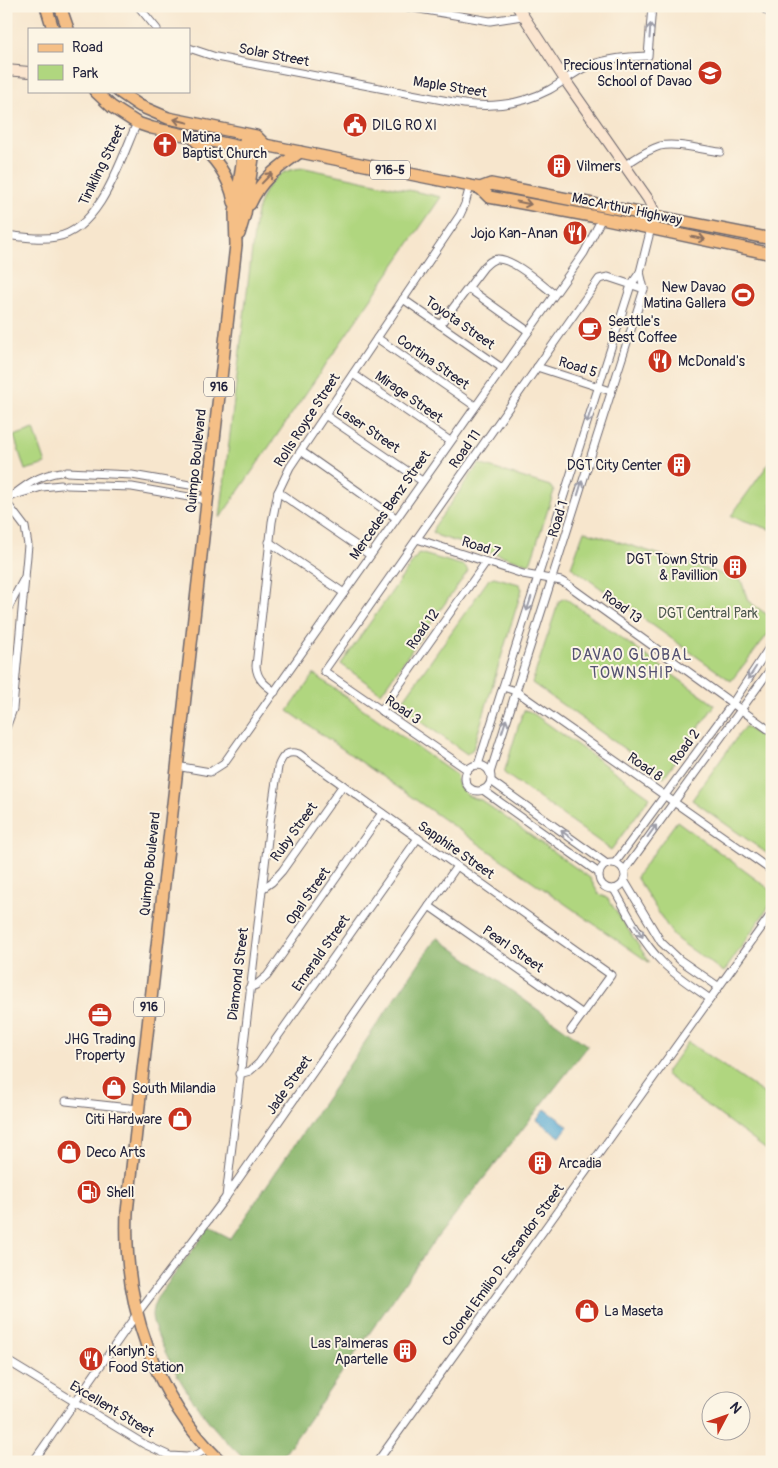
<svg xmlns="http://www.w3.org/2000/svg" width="778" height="1468" font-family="Pangolin,sans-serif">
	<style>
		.green { fill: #b0d67f; stroke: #697c5d }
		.forest { fill: #8cb76e; stroke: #576c54 }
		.water { fill: #58aad3; stroke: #3d6687 }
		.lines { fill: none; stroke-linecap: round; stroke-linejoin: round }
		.street-casing { stroke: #6d676e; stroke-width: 9 }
		.secondary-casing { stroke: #6d676e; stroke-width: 12 }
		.primary-casing { stroke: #6d676e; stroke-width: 14 }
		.street { stroke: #fff; stroke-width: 7 }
		.secondary { stroke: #fbe5cf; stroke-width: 10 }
		.primary { stroke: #f5bf86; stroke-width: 11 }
		.oneway { stroke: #9c9ca7 }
		.oneway2 { stroke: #8c7060 }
		.labels { text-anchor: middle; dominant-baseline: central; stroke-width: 4; stroke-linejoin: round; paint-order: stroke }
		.shield { fill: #fcf5e5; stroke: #63616e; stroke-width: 1 }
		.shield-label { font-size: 12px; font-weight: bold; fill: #22223b }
		.street-label { font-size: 14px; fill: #22223b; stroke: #fcf5e5 }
		.poi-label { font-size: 14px; fill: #22223b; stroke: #fcf5e5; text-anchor: start }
		.park-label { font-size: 14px; fill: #4d584f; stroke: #fcf5e5 }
		.quarter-label { font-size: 16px; letter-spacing: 1px; fill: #555373; stroke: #fcf5e5 }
	</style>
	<rect width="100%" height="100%" fill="#fcf5e5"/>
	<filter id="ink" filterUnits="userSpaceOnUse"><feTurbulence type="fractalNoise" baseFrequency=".02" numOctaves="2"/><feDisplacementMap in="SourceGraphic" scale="10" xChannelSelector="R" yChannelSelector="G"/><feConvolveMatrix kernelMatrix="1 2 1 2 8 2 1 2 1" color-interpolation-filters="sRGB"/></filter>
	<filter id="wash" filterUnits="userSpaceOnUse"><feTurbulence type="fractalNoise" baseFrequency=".0096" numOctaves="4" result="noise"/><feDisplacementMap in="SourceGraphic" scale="20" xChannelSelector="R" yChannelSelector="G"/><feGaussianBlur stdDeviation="1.12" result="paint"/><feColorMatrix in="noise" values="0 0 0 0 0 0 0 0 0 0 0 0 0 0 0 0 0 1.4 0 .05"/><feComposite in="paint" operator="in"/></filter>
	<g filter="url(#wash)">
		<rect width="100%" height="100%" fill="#f7e6cd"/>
		<g class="green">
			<path d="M305 168 441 197 220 518 256 216C263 188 274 169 305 168Z"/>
			<polygon points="34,429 46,464 25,470 14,436"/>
			<polygon points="772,459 772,530 731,516"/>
			<polygon points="479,464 550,486 554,491 531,561 529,564 438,536 433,532 434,527"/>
			<polygon points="584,531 741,580 748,601 772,618 772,629 731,681 571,567"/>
			<polygon points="419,553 465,566 468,571 381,693 341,664"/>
			<polygon points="494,577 519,584 522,589 473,749 467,754 399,706 489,579"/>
			<polygon points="565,598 715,705 664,777 532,683 559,601"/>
			<path d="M314 674 456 775C458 790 467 798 481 800L590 878 598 893 608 899 650 963 288 711Z"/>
			<polygon points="525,710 531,712 650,797 611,850 504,773 522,714"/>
			<polygon points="745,726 772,745 772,857 692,800"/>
			<polygon points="677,821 772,891 772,902 724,972 678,940 671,932 636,877"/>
			<polygon points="688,1042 772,1099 772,1154 665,1074"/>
		</g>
		<path class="forest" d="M437 937 588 1046 432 1244 279 1462H248C211 1430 182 1389 162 1345 158 1336 153 1325 152 1316 152 1309 154 1304 157 1298L209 1228 230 1239Z"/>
		<polygon class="water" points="545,1109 568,1126 560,1137 537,1120"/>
	</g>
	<g filter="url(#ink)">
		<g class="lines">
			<defs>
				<g id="street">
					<polyline points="138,6 157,29"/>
					<polyline points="402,6 490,21 522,16"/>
					<polyline points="761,6 772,15"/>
					<path d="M189 48 216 57 464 104C494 108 522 104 549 90 562 83 574 72 588 66 607 58 628 57 648 56L652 6"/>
					<path d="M625 165C636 158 647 150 660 146 676 142 703 150 720 152"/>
					<path d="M6 235C22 237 40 240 56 237 100 230 121 159 137 123"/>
					<polyline points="468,288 528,331"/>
					<polyline points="403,299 502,368"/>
					<path d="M440 325 484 267C488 263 492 259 497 259 513 258 542 285 554 294"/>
					<polyline points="377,338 475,406"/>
					<polyline points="537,367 611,391"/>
					<polyline points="353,374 450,441"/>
					<polyline points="325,415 422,481"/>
					<polyline points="301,451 396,518"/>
					<polyline points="67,472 132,475 207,488"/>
					<polyline points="67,485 132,487 206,500"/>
					<polyline points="278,492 370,555"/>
					<polyline points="15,495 42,487 61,485"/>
					<path d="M6 501C24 486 38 475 61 472"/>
					<polyline points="6,502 25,527 28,545 14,697 13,709 6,728"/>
					<polyline points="417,539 523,574 561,581 568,585 772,732"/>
					<polyline points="269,542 344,593"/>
					<polyline points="6,612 25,577"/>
					<polyline points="503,687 516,691 772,871"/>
					<path d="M275 692C265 685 257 679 256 666L272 522 278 492 290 467 460 215 465 204 470 186"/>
					<polyline points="381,711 486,562"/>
					<circle cx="478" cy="778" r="13"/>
					<polyline points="478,765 631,285 640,272 651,228"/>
					<polyline points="176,766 210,772 224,763 584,253 602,218"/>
					<polyline points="468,770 324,671 599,279 608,277 644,289"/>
					<polyline points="490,773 644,289 640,272"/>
					<polyline points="491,781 607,864"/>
					<polyline points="483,790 599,873"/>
					<circle cx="612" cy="876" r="13"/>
					<polyline points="615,863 732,704 772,643"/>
					<polyline points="624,871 772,667"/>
					<polyline points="624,880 661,942 680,960 719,987"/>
					<polyline points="262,889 272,882 282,871 343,785"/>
					<path d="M614 889C628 914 641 940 661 961 675 976 694 987 710 999"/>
					<polyline points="429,906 583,1014"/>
					<polyline points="249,988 256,985 267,976 382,813"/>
					<polyline points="239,1074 250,1071 259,1063 418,838"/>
					<polyline points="66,1101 138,1109"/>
					<path d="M226 1197 270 822 278 767C282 756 287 750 299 754L611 975 571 1030"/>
					<polyline points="6,1360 144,1444 170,1456 187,1457 198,1454 208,1448"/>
					<polyline points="33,1462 136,1315 226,1197 457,866"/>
					<polyline points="377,1462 772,913"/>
				</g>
				<g id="secondary">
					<polyline points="517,6 565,80 648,199 653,209 652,222"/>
					<polyline points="6,70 29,72"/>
				</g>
				<g id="primary">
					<polyline points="46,6 53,29"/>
					<polyline points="60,6 68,29"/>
					<polyline points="95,91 112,107 137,123 152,128 254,150 265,145 480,188 491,184 772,239"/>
					<polyline points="118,91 140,106 168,118 256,136 265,145"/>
					<path d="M194 139C214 157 229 174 234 202"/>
					<polyline points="480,188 489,197 602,218 772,254"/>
					<path d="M250 204C262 178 278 168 300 152"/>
					<polyline points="239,234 245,214 255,144"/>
					<path d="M221 1462C154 1397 123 1304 127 1212L236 245 235 213 246 135"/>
				</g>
			</defs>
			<use href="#street" class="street-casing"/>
			<use href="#secondary" class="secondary-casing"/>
			<use href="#primary" class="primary-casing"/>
			<use href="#street" class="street"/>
			<use href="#secondary" class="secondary"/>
			<use href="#primary" class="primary"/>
		</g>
		<defs><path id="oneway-shaft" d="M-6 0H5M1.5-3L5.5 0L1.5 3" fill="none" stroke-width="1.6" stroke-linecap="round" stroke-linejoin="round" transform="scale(1.25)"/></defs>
		<g class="oneway">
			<use href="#oneway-shaft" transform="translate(650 31) rotate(-86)"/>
			<use href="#oneway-shaft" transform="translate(589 416) rotate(107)"/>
			<use href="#oneway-shaft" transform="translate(580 488) rotate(-73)"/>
			<use href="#oneway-shaft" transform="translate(529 604) rotate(108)"/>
			<use href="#oneway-shaft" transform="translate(752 673) rotate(123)"/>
			<use href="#oneway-shaft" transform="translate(504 726) rotate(-72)"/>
			<use href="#oneway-shaft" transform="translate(652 831) rotate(-54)"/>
			<use href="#oneway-shaft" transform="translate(567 835) rotate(-145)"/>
			<use href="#oneway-shaft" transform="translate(639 931) rotate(59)"/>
		</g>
		<g class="oneway2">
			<use href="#oneway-shaft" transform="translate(181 121) rotate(-166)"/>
			<use href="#oneway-shaft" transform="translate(267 178) rotate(-46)"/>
			<use href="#oneway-shaft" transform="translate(524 203) rotate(11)"/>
			<use href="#oneway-shaft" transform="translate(698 238) rotate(12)"/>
		</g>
	</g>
	<defs>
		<symbol id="school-disc" viewBox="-11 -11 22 22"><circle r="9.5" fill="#c8321e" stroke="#fcf5e5"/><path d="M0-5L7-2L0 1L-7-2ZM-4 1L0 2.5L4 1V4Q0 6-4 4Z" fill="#fff"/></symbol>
		<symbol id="civic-disc" viewBox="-11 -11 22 22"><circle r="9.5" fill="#c8321e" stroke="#fcf5e5"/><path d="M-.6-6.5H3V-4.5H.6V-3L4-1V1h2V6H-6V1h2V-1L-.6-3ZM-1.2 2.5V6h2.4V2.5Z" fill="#fff"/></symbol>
		<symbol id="church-disc" viewBox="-11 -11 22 22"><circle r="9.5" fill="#c8321e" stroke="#fcf5e5"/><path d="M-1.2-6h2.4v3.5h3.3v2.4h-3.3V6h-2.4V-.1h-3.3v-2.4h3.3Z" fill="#fff"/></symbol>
		<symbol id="building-disc" viewBox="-11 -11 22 22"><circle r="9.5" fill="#c8321e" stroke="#fcf5e5"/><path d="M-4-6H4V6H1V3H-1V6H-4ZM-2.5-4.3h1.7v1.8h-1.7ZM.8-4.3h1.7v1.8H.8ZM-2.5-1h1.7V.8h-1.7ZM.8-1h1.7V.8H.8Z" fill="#fff"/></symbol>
		<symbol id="restaurant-disc" viewBox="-11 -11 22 22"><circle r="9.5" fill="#c8321e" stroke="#fcf5e5"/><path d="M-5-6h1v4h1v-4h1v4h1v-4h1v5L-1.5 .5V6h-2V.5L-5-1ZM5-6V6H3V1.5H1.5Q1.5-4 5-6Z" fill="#fff"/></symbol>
		<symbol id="stadium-disc" viewBox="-11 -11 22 22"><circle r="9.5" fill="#c8321e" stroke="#fcf5e5"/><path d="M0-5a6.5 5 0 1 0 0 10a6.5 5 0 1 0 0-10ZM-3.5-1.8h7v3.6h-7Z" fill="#fff"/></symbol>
		<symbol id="cafe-disc" viewBox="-11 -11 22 22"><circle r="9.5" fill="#c8321e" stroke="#fcf5e5"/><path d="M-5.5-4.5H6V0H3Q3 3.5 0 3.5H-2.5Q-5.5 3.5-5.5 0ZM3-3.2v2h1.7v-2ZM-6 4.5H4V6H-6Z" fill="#fff"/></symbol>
		<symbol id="office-disc" viewBox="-11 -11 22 22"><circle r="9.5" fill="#c8321e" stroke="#fcf5e5"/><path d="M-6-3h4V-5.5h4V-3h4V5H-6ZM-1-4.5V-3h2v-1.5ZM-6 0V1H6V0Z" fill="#fff"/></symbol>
		<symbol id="shop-disc" viewBox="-11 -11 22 22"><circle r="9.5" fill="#c8321e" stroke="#fcf5e5"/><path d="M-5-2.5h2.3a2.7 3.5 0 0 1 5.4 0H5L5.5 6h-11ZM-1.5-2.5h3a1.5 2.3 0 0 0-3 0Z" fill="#fff"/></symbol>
		<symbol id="fuel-disc" viewBox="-11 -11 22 22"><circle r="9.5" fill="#c8321e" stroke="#fcf5e5"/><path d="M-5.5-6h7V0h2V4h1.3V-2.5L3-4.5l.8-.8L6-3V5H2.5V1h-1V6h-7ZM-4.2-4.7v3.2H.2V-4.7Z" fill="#fff"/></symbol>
	</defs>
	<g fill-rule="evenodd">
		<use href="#school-disc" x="696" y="59" width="28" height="28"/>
		<use href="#civic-disc" x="341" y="111" width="28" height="28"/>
		<use href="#church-disc" x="151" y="131" width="28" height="28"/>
		<use href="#building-disc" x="545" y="152" width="28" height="28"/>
		<use href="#restaurant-disc" x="561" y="219" width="28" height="28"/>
		<use href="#stadium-disc" x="729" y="281" width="28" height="28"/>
		<use href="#cafe-disc" x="576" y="315" width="28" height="28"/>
		<use href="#restaurant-disc" x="646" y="347" width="28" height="28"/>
		<use href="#building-disc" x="665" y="451" width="28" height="28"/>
		<use href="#building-disc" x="721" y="553" width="28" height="28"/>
		<use href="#office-disc" x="86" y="1001" width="28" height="28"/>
		<use href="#shop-disc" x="100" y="1074" width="28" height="28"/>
		<use href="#shop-disc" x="166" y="1105" width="28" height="28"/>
		<use href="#shop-disc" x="55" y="1138" width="28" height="28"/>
		<use href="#building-disc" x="526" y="1149" width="28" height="28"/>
		<use href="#fuel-disc" x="75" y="1178" width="28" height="28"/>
		<use href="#shop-disc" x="573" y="1297" width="28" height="28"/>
		<use href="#building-disc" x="391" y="1337" width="28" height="28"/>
		<use href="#restaurant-disc" x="77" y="1345" width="28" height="28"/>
	</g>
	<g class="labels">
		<g class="shield">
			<rect x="370" y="160.5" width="40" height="19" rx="4"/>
			<rect x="204" y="377.5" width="30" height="19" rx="4"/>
			<rect x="134" y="997.5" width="30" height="19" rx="4"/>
		</g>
		<g class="shield-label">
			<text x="390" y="170">916-5</text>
			<text x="219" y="387">916</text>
			<text x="149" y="1007">916</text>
		</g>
		<g class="street-label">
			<text transform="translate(274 55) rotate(11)">Solar Street</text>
			<text transform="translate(450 87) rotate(9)">Maple Street</text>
			<text transform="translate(102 165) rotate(-64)">Tinikling Street</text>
			<text transform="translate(627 209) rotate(12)">MacArthur Highway</text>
			<text transform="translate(460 323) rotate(35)">Toyota Street</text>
			<text transform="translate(433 362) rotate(35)">Cortina Street</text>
			<text transform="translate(578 367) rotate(17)">Road 5</text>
			<text transform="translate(409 397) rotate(35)">Mirage Street</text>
			<text transform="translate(307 420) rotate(-57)">Rolls Royce Street</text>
			<text transform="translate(368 429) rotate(34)">Laser Street</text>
			<text transform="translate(465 449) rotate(-55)">Road 11</text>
			<text transform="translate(196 461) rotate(-84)">Quimpo Boulevard</text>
			<text transform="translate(390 505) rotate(-55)">Mercedes Benz Street</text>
			<text transform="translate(558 519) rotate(-73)">Road 1</text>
			<text transform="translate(481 547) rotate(18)">Road 7</text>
			<text transform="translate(622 607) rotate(36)">Road 13</text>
			<text transform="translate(423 629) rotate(-55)">Road 12</text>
			<text transform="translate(403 710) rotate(34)">Road 3</text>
			<text transform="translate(685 747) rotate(-54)">Road 2</text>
			<text transform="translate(645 767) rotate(35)">Road 8</text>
			<text transform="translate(294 832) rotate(-54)">Ruby Street</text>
			<text transform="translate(456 850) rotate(35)">Sapphire Street</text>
			<text transform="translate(150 864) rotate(-84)">Quimpo Boulevard</text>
			<text transform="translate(308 896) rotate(-55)">Opal Street</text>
			<text transform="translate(513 949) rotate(35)">Pearl Street</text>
			<text transform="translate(321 953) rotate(-55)">Emerald Street</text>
			<text transform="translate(238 974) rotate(-83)">Diamond Street</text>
			<text transform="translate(289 1085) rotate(-55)">Jade Street</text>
			<text transform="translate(503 1265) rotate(-54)">Colonel Emilio D. Escandor Street</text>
			<text transform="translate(112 1409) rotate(31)">Excellent Street</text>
		</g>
		<g class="poi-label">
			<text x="692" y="65" text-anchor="end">Precious International<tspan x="692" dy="16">School of Davao</tspan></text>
			<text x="372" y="125">DILG RO XI</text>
			<text x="182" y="137">Matina<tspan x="182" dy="16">Baptist Church</tspan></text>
			<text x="576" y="166">Vilmers</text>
			<text x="558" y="233" text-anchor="end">Jojo Kan-Anan</text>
			<text x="726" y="287" text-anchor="end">New Davao<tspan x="726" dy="16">Matina Gallera</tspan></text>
			<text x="608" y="321">Seattle's<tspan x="608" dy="16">Best Coffee</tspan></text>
			<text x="678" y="361">McDonald's</text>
			<text x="662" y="465" text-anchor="end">DGT City Center</text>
			<text x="718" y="559" text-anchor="end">DGT Town Strip<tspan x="718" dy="16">&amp; Pavillion</tspan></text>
			<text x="100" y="1039" text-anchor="middle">JHG Trading<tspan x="100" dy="16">Property</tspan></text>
			<text x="132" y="1088">South Milandia</text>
			<text x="162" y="1119" text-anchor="end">Citi Hardware</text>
			<text x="86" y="1152">Deco Arts</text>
			<text x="558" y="1163">Arcadia</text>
			<text x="106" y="1192">Shell</text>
			<text x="604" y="1311">La Maseta</text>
			<text x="388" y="1343" text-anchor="end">Las Palmeras<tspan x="388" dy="16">Apartelle</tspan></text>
			<text x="108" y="1351">Karlyn's<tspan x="108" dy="16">Food Station</tspan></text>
		</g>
		<g class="park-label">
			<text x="708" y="613">DGT Central Park</text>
		</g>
		<g class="quarter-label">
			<text x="632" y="655">DAVAO GLOBAL<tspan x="632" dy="18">TOWNSHIP</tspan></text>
		</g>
	</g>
	<rect width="778" height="1468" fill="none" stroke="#fcf5e5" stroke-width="25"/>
	<rect x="28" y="28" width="162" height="65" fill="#fcf5e5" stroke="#a5a1a1"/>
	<rect x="38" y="44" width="25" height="8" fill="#f5bf86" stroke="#a5a1a1"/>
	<text x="72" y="52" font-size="15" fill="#22223b">Road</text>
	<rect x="38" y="65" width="25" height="15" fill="#b0d67f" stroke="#a5a1a1"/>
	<text x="72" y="78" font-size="15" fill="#22223b">Park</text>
	<g transform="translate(726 1416) rotate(49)"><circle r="24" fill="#fcf5e5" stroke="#a5a1a1"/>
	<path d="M0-4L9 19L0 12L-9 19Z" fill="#c8321e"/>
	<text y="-8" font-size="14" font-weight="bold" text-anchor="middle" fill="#22223b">N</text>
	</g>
</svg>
